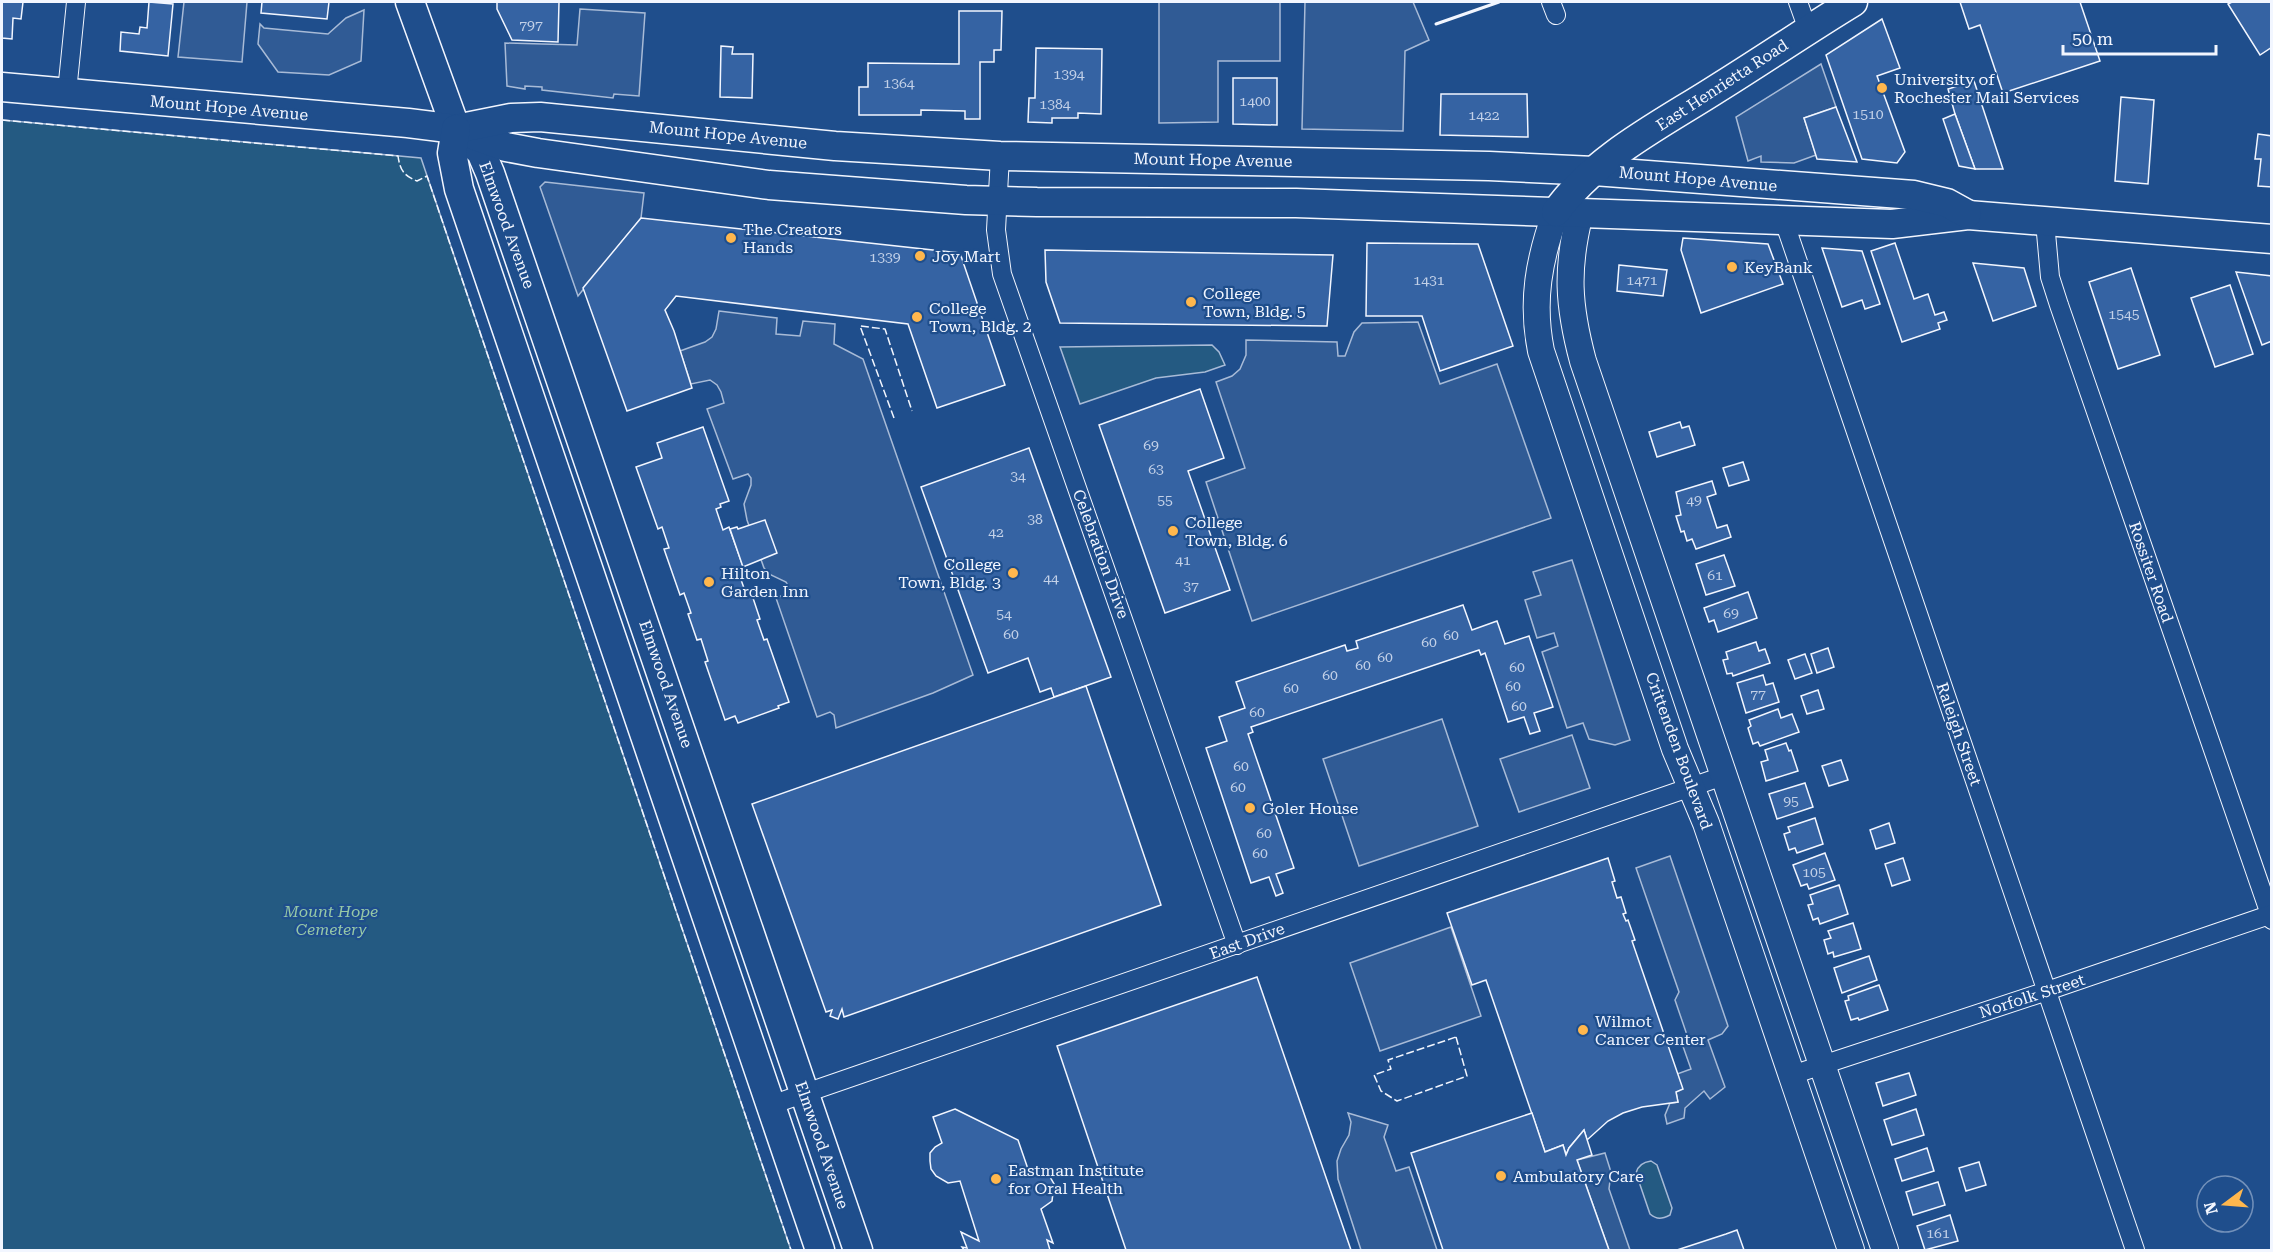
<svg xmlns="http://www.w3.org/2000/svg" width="2273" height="1252" font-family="'Roboto Serif',serif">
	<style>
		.green { fill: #245a82; stroke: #a8bbd7; stroke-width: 1.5 }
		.parking { fill: #305b95; stroke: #a8bbd7; stroke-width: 1.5 }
		.building { fill: #3563a3; stroke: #f2f6ff; stroke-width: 1.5 }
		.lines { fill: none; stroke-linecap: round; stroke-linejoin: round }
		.street-casing { stroke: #f2f6ff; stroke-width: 20 }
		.secondary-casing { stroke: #f2f6ff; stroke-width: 28 }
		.primary-casing { stroke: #f2f6ff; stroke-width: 31 }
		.street { stroke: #1f4e8c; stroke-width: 18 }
		.secondary { stroke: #1f4e8c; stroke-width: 26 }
		.primary { stroke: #1f4e8c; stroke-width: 28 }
		.fence { stroke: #f2f6ff; stroke-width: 1.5; stroke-dasharray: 8 3; stroke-linecap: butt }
		.wall { stroke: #f2f6ff; stroke-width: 3 }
		.poi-dot { fill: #ffb74d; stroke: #1f4e8c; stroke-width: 2 }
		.labels { text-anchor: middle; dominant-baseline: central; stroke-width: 4.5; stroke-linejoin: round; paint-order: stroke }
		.number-label { font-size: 14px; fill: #c3d1e8 }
		.poi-label { font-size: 16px; fill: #f2f6ff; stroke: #1f4e8c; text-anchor: start }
		.street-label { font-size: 16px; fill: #f2f6ff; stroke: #1f4e8c }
		.park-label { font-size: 16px; font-style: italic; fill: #97c8a6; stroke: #1f4e8c }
	</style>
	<rect width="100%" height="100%" fill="#1f4e8c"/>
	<g class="green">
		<polygon points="2,120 421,158 791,1250 2,1250"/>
		<polygon points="1212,345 1219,352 1225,365 1205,372 1156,378 1080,404 1060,347"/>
		<path d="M1651 1161 1657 1165 1672 1208 1670 1215C1662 1219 1657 1220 1650 1214L1636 1173C1638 1165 1643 1162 1651 1161Z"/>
	</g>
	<g class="parking">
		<polygon points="184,2 247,2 242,62 178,57"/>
		<polygon points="1159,2 1280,2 1280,61 1218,61 1218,122 1159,123"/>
		<polygon points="1305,2 1413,2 1429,40 1405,51 1403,131 1302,129"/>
		<polygon points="580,9 645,13 639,96 614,94 613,98 542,90 542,87 525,86 525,89 507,86 505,43 577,45"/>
		<polygon points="364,10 361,61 329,75 278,72 258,44 260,24 264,28 328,34 346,18"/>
		<polygon points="1821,64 1836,107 1804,118 1816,155 1794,163 1761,162 1761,156 1748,161 1736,117"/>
		<polygon points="545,182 644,193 641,218 578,296 540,187"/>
		<polygon points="719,311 777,318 776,334 800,336 803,321 835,324 834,344 863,359 973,675 933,693 836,728 834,715 830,712 817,717 776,598 789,593 789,587 786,582 771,575 764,568 747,520 744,504 751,485 751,478 748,474 733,479 707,409 724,403 721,392 717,385 710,380 691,384 680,351 705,342 712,337 716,329"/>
		<polygon points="1418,322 1440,384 1497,364 1551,518 1252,621 1206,482 1245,468 1216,382 1232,376 1240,369 1246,355 1246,340 1337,342 1338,356 1345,356 1354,332 1362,323"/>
		<polygon points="1572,560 1630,740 1615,745 1589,739 1583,723 1567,728 1542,652 1558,646 1554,633 1537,638 1525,600 1541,595 1533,572"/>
		<polygon points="1442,719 1478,826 1359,866 1323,759"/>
		<polygon points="1572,735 1590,788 1519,812 1500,759"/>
		<polygon points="1670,856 1728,1026 1722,1034 1708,1040 1725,1087 1710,1099 1704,1091 1685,1108 1684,1118 1667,1124 1665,1115 1670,1103 1678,1102 1676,1092 1677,1074 1691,1069 1680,1038 1687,1035 1675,1000 1679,992 1636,868"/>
		<polygon points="1451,927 1481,1016 1380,1051 1350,963"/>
		<polygon points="1348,1113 1388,1125 1384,1137 1396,1171 1409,1167 1437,1250 1361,1250 1338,1179 1337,1161 1341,1149 1349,1135 1351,1122"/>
		<polygon points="1605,1153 1611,1172 1609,1189 1630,1250 1609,1250 1577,1160"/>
	</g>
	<g class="building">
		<polygon points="2,2 23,2 21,19 13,18 12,39 2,38"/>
		<polygon points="149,2 173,4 168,56 120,51 121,32 139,34 140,27 147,28"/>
		<polygon points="262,2 329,2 327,19 261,13"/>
		<polygon points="497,2 559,2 558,42 512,40 497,9"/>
		<polygon points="1960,2 2080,2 2100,61 2003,93 1980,25 1969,29"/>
		<polygon points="2232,2 2272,2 2272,47 2260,55 2228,4"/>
		<polygon points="959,11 1002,11 1001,50 994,50 994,62 980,62 980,119 965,119 965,111 921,110 921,115 859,115 859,87 868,87 868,63 959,64"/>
		<polygon points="1882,19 1900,68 1877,76 1905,152 1897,163 1862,159 1826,55"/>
		<polygon points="721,46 733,47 732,54 753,54 752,98 720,97"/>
		<polygon points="1036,48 1102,49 1101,114 1078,113 1078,118 1052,118 1052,123 1028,122 1029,98 1035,98"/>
		<polygon points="1233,78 1277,78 1277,125 1233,124"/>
		<polygon points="1974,81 2003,169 1975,169 1955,114 1948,89"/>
		<polygon points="1441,94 1527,94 1528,137 1440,135"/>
		<polygon points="2121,97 2154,100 2148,184 2115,181"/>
		<polygon points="1836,107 1857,162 1817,159 1804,118"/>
		<polygon points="1955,114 1975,169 1959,166 1943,119"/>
		<polygon points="2258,134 2272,136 2272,187 2258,186 2261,159 2255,159"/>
		<polygon points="641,218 960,253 1005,385 937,408 908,324 676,296 665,310 674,331 692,388 627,411 583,288"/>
		<polygon points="1683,238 1768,244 1783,284 1701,313 1681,250"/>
		<polygon points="1367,243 1478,244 1513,346 1440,371 1422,316 1366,316"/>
		<polygon points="1895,243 1914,299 1928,294 1935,315 1944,312 1947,320 1938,323 1940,329 1902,342 1871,251"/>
		<polygon points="1822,248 1862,251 1880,304 1865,309 1862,300 1842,307"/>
		<polygon points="1045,250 1333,255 1327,326 1060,323 1046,282"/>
		<polygon points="1973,263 2024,268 2036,306 1993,321"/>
		<polygon points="1619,265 1667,270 1663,296 1617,291"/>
		<polygon points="2131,268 2160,355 2118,369 2089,282"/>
		<polygon points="2236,272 2272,276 2272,341 2262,345"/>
		<polygon points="2230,285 2253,354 2215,367 2191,298"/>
		<polygon points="1200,389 1224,458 1188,471 1230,590 1165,613 1099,425"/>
		<polygon points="1680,422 1682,428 1689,426 1695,445 1657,457 1649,432"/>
		<polygon points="703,427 729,501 720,504 721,507 716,509 723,530 729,527 745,572 739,574 745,591 750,589 760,619 757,620 764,640 767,639 789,702 778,706 779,708 738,723 735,716 725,720 705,662 708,661 701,639 697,640 688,614 691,613 684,593 680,595 664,549 669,548 662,527 658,529 636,467 662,458 657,443"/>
		<polygon points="1029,448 1111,677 1054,697 1051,688 1040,692 1028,658 988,673 921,487"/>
		<polygon points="1743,462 1749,480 1729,486 1723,468"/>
		<polygon points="1712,481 1716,494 1707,497 1717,528 1727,525 1731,537 1696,549 1692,539 1687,541 1684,531 1681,532 1676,516 1681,515 1676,492"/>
		<polygon points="765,520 777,553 743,567 730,529 737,527 738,529"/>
		<polygon points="1724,555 1735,586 1706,595 1696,564"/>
		<polygon points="1748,592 1757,618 1718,632 1714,620 1709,622 1704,608"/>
		<polygon points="1463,605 1472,630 1497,621 1505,644 1529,636 1553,707 1534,713 1540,731 1530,734 1524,717 1508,722 1485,653 1481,655 1479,650 1251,727 1253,732 1248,734 1294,868 1276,874 1283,893 1276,896 1269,877 1251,883 1206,748 1227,741 1219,717 1245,708 1236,682 1345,645 1347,651 1358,648 1356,641"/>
		<polygon points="1756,642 1759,651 1765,649 1770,663 1733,676 1732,673 1727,674 1723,660 1728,659 1726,652"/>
		<polygon points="1828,648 1834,667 1817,673 1811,654"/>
		<polygon points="1805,654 1812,673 1795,679 1788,660"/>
		<polygon points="1763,675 1766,685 1773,683 1779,702 1746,713 1737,683"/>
		<polygon points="1086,686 1161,905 844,1017 842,1009 838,1019 830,1016 832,1010 826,1012 752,804"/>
		<polygon points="1818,690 1824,709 1807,714 1801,696"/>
		<polygon points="1778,709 1781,718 1792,714 1799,732 1760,746 1758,742 1753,744 1748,728 1751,726 1749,720"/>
		<polygon points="1786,743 1789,751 1791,750 1798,771 1766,781 1761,762 1768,760 1765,750"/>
		<polygon points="1841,760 1848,780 1829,786 1822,766"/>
		<polygon points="1805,783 1813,807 1777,819 1769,794"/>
		<polygon points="1815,818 1823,844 1797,853 1795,848 1789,850 1784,834 1790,832 1788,827"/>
		<polygon points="1889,823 1895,843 1876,849 1870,830"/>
		<polygon points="1825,853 1835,880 1809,889 1807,884 1801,886 1793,865"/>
		<polygon points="1608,858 1615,881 1612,882 1617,898 1621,897 1626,913 1623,914 1626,921 1628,920 1635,940 1632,941 1683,1089 1676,1092 1678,1102 1642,1107 1623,1113 1608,1121 1587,1140 1584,1130 1569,1148 1566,1155 1563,1145 1545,1152 1486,980 1472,985 1447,913"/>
		<polygon points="1903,858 1910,880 1892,886 1885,864"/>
		<polygon points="1839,885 1848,914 1820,924 1818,918 1813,920 1808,905 1813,904 1810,895"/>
		<polygon points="1853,923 1861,949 1834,957 1833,952 1828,954 1824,940 1831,938 1828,931"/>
		<polygon points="1869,956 1877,980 1842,993 1834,968"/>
		<polygon points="1257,977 1351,1250 1126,1250 1057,1046"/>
		<polygon points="1879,985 1888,1010 1859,1020 1858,1018 1851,1020 1845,1001 1849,1000 1848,996"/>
		<polygon points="1909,1073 1916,1095 1883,1106 1876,1083"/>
		<polygon points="955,1109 1018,1140 1028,1169 1039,1169 1050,1177 1054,1184 1052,1201 1041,1209 1053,1243 1047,1240 1050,1250 964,1250 962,1247 967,1248 961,1232 979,1241 960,1181 948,1183 936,1176 931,1169 930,1161 930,1153 935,1147 942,1143 933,1117"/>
		<polygon points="1916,1109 1924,1135 1892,1145 1884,1120"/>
		<polygon points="1532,1113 1545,1152 1563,1145 1566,1155 1569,1148 1584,1130 1592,1155 1577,1160 1609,1250 1443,1250 1411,1153"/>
		<polygon points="1927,1148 1934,1171 1902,1181 1895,1159"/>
		<polygon points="1979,1162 1986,1185 1966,1191 1959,1168"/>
		<polygon points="1938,1182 1945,1205 1913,1215 1906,1192"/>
		<polygon points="1950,1215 1958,1241 1925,1250 1917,1226"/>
		<polygon points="1737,1230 1744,1250 1677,1250 1726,1234"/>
	</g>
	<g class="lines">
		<defs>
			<g id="street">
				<polyline points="1551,2 1556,15"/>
				<polyline points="1798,2 1808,30"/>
				<polyline points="67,92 76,2"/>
				<polyline points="1000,156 996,230 1002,274 1237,945"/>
				<polyline points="1783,218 2135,1250"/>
				<polyline points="2045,222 2050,277 2059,305 2272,920"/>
				<polyline points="1792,1075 2047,991 2272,914"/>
				<polyline points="771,1105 1723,776"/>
			</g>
			<g id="secondary">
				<path d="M1556 212C1539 259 1531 301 1541 351L1675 749 1706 823 1851 1250"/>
				<path d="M1580 213C1566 269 1568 305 1583 361L1885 1250"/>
			</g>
			<g id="primary">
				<polyline points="410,2 456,129 481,152 490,173 858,1250"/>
				<polyline points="2,87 408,123 456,129 506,147 538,153 769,185 966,200 1037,202 1296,203 1892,224 1968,215 2272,239"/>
				<polyline points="456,129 511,118 540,117 835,146 1000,156 1489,166 1594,171 1914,195 1947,203 1967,214"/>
				<polyline points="456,129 452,153 459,189 820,1250"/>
				<path d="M1556 212C1595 157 1662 124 1718 88 1763 60 1807 30 1853 2"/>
			</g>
		</defs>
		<use href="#street" class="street-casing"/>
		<use href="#secondary" class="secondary-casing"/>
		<use href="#primary" class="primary-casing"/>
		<use href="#street" class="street"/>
		<use href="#secondary" class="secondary"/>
		<use href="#primary" class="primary"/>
		<g class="fence">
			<path d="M2 120 398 156C400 170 404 176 417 181L427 176 791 1250"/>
			<polyline points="894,418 860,326 885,329 912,411"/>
			<polygon points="1456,1037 1467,1076 1397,1101 1381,1091 1374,1075 1391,1069 1388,1060"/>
		</g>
		<polyline class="wall" points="1436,24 1499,2"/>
	</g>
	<g class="poi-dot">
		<circle cx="1882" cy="88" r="6"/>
		<circle cx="731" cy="238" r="6"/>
		<circle cx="920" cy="256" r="6"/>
		<circle cx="1732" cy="267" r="6"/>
		<circle cx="1191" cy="302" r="6"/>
		<circle cx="917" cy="317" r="6"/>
		<circle cx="1173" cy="531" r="6"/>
		<circle cx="1013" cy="573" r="6"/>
		<circle cx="709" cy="582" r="6"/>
		<circle cx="1250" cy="808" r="6"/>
		<circle cx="1583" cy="1030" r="6"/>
		<circle cx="1501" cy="1176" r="6"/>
		<circle cx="996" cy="1179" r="6"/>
	</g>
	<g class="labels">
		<g class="number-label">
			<text x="531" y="25">797</text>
			<text x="1069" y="74">1394</text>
			<text x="899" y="83">1364</text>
			<text x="1255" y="101">1400</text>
			<text x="1055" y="104">1384</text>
			<text x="1868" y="114">1510</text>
			<text x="1484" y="115">1422</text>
			<text x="885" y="257">1339</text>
			<text x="1429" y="280">1431</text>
			<text x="1642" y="280">1471</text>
			<text x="2124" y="314">1545</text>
			<text x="1151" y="445">69</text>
			<text x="1156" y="469">63</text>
			<text x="1018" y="476">34</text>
			<text x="1165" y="500">55</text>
			<text x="1694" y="500">49</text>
			<text x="1035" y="519">38</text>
			<text x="996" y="532">42</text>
			<text x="1183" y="560">41</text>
			<text x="1715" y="575">61</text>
			<text x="1051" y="578">44</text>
			<text x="1191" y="586">37</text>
			<text x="1731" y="613">69</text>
			<text x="1004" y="614">54</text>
			<text x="1011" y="634">60</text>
			<text x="1451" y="635">60</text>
			<text x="1429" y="642">60</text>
			<text x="1385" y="657">60</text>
			<text x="1363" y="665">60</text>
			<text x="1517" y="667">60</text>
			<text x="1330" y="675">60</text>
			<text x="1513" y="686">60</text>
			<text x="1291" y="688">60</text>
			<text x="1758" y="694">77</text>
			<text x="1519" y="706">60</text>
			<text x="1257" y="712">60</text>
			<text x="1241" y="766">60</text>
			<text x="1238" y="787">60</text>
			<text x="1791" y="801">95</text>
			<text x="1264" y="833">60</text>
			<text x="1260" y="853">60</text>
			<text x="1814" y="872">105</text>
			<text x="1938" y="1233">161</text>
		</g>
		<g class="poi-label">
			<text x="1894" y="79">University of<tspan x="1894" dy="18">Rochester Mail Services</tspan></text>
			<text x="743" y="229">The Creators<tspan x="743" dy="18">Hands</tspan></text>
			<text x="932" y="256">Joy Mart</text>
			<text x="1744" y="267">KeyBank</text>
			<text x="1203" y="293">College<tspan x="1203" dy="18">Town, Bldg. 5</tspan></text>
			<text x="929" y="308">College<tspan x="929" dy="18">Town, Bldg. 2</tspan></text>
			<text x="1185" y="522">College<tspan x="1185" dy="18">Town, Bldg. 6</tspan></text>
			<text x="1001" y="564" text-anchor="end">College<tspan x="1001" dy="18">Town, Bldg. 3</tspan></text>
			<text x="721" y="573">Hilton<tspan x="721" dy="18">Garden Inn</tspan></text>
			<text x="1262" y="808">Goler House</text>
			<text x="1595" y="1021">Wilmot<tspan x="1595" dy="18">Cancer Center</tspan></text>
			<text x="1008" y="1170">Eastman Institute<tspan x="1008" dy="18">for Oral Health</tspan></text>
			<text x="1513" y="1176">Ambulatory Care</text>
		</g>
		<g class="street-label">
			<text transform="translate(1722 85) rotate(-33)">East Henrietta Road</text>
			<text transform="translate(229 108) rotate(5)">Mount Hope Avenue</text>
			<text transform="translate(728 135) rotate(6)">Mount Hope Avenue</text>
			<text transform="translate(1213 160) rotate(1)">Mount Hope Avenue</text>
			<text transform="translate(1698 179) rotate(5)">Mount Hope Avenue</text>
			<text transform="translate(507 225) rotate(70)">Elmwood Avenue</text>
			<text transform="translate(1101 554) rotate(70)">Celebration Drive</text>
			<text transform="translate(2151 572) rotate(71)">Rossiter Road</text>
			<text transform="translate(666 684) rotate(71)">Elmwood Avenue</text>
			<text transform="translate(1959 734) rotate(71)">Raleigh Street</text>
			<text transform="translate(1679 751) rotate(70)">Crittenden Boulevard</text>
			<text transform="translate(1247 941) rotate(-20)">East Drive</text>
			<text transform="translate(2032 996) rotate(-18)">Norfolk Street</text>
			<text transform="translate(822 1145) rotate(71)">Elmwood Avenue</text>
		</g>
		<g class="park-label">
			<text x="331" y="911">Mount Hope<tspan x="331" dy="18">Cemetery</tspan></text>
		</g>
	</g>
	<rect width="2273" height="1252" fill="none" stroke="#f2f6ff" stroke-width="6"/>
	<g transform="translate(2225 1204) rotate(254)"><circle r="28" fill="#1f4e8c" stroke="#7391ba" stroke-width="1.5"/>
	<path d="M0-4.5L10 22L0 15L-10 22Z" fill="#ffb74d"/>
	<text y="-9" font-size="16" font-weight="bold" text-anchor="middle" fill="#f2f6ff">N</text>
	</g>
	<path d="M2063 45v9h153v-9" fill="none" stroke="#f2f6ff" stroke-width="3"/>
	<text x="2072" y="45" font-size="18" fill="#f2f6ff" stroke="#1f4e8c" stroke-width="4.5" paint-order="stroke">50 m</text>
</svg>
